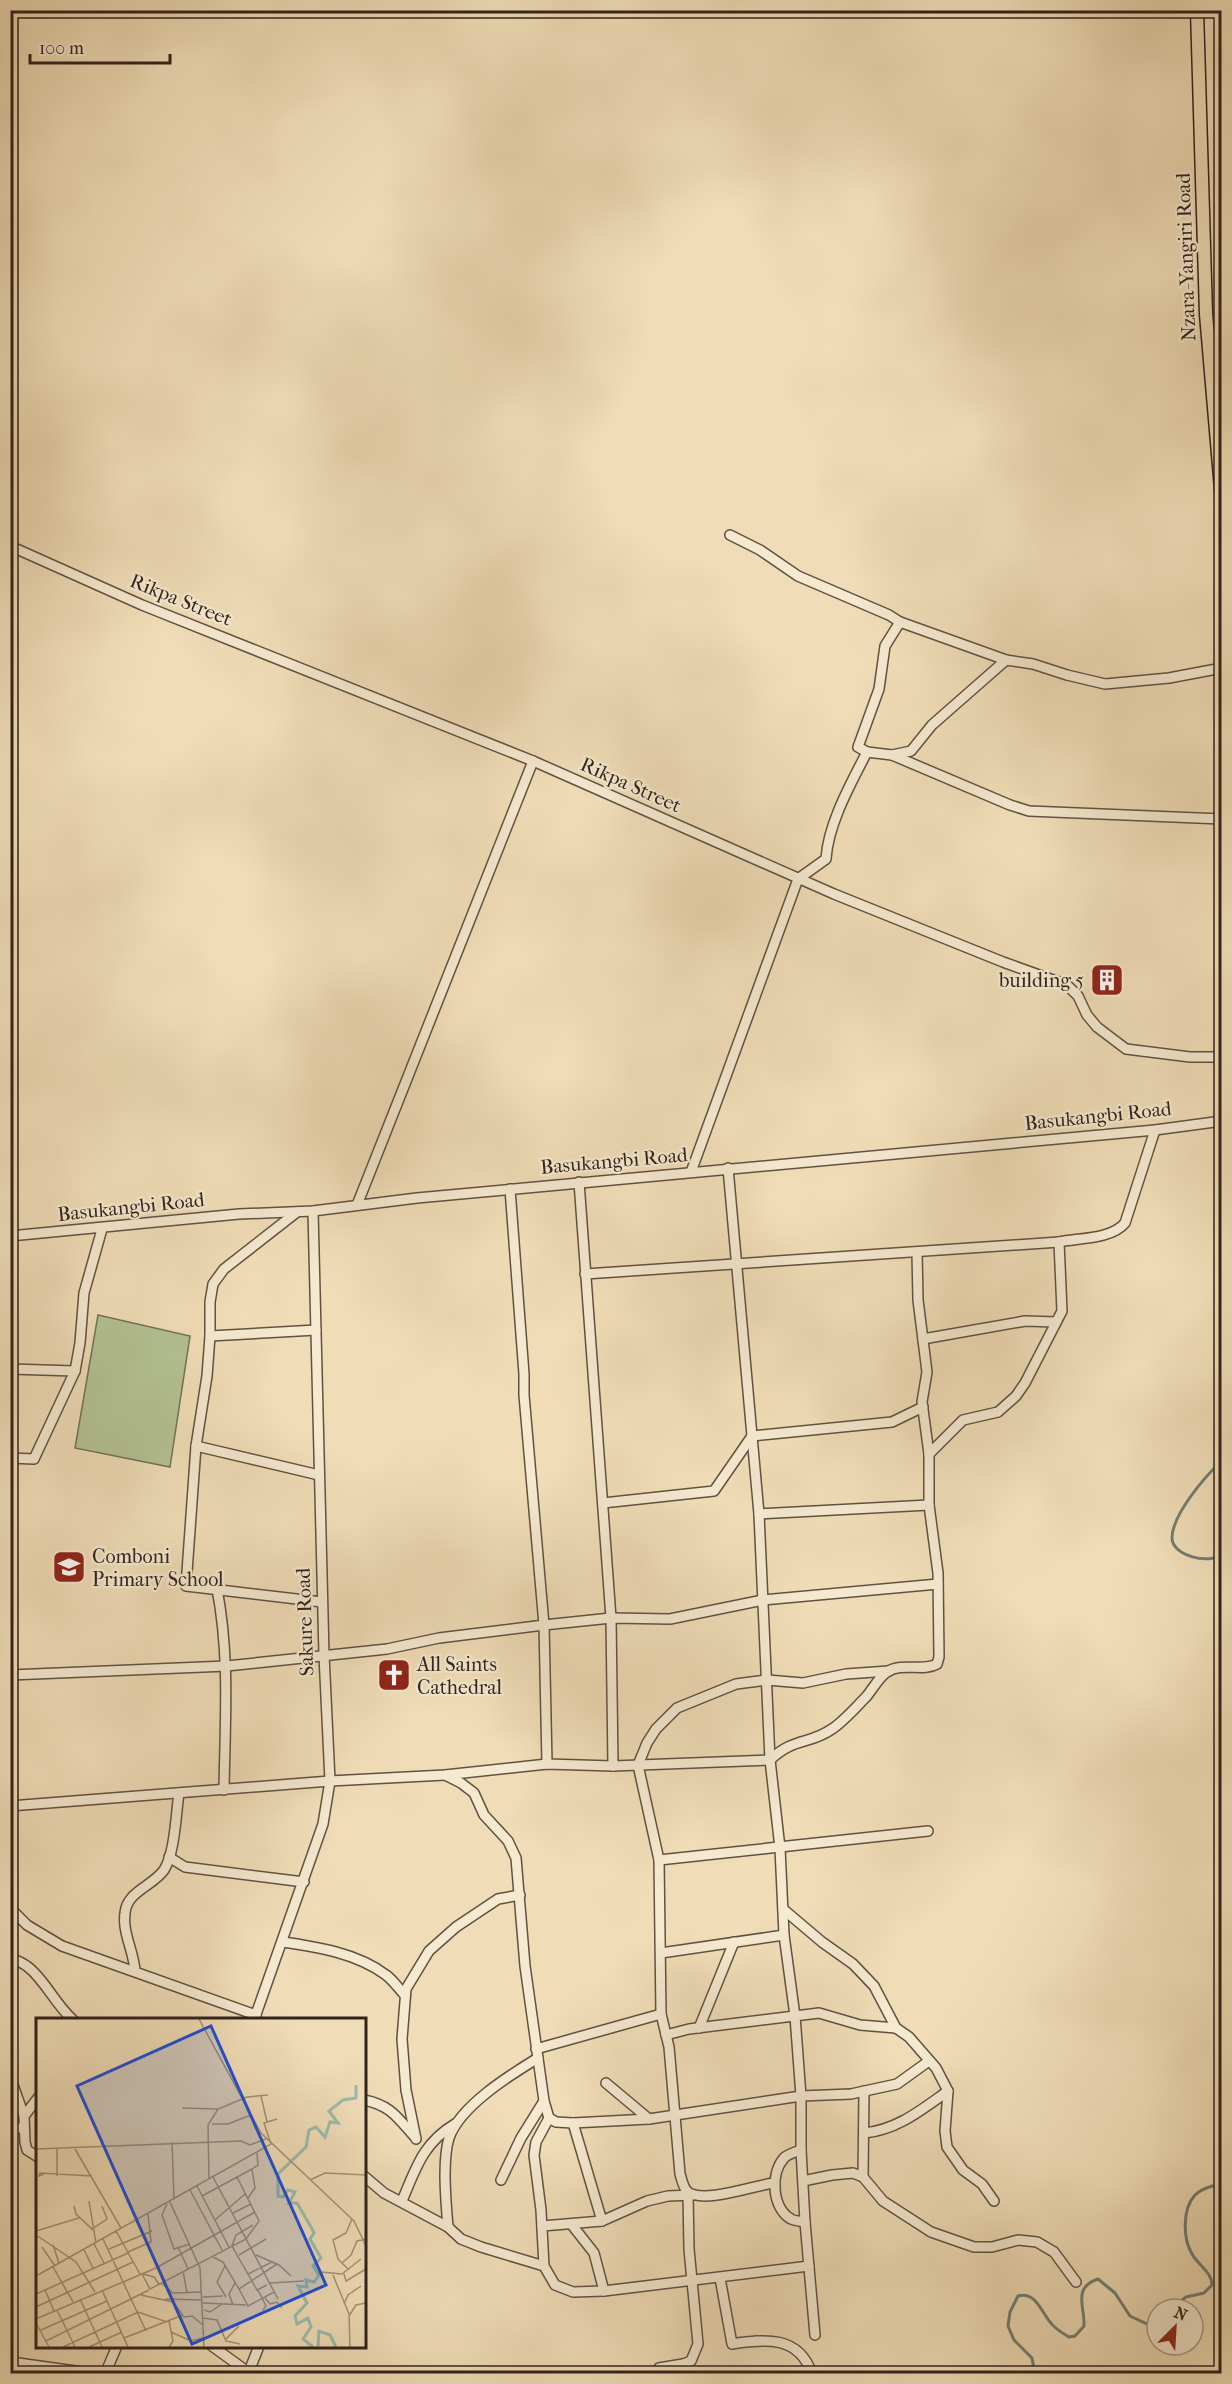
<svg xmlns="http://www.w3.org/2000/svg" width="1232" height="2384" font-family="'IM FELL French Canon',serif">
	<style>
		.green { fill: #b3c293; stroke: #727258; stroke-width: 1.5 }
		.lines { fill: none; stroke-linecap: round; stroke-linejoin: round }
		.stream { stroke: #707e74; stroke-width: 3 }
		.minor-casing { stroke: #615143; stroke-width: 12 }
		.major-casing { stroke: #31221c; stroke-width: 15 }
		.minor { stroke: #f5e9d0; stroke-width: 9 }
		.major { stroke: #f0ddb7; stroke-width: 12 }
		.labels { text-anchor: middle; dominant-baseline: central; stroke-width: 4.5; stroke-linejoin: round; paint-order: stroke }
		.street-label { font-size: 20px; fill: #31221c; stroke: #f5e9d0 }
		.poi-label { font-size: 20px; fill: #31221c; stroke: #f5e9d0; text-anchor: start }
		.inset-river { fill: none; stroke: #9abcaf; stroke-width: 3 }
		.inset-road { fill: none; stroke: #a49279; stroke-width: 1.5 }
		.view { fill: #1d4ed8; fill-opacity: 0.15; stroke: #1d4ed8; stroke-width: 3 }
		.inset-edge { fill: none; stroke: #31221c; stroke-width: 3 }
	</style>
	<rect width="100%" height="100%" fill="#f0ddb7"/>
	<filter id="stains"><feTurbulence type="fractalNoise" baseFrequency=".00333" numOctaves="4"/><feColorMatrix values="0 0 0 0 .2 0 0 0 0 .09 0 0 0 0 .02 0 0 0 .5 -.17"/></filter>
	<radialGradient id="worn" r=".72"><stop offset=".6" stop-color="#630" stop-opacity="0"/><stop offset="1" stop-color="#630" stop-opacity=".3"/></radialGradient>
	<polygon class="green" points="98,1315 190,1336 170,1467 75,1448"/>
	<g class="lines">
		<g class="stream">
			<path d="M1222 1461C1205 1476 1172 1515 1172 1538 1172 1556 1210 1565 1222 1554"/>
			<path d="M1170 2309 1186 2297 1204 2293 1212 2285C1212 2272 1198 2265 1192 2254 1183 2239 1182 2209 1195 2195 1199 2191 1206 2188 1212 2186L1222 2188"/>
			<path d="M1035 2374 1032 2358 1014 2340 1008 2326 1010 2312 1018 2296C1035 2291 1041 2311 1050 2322 1055 2329 1062 2333 1069 2337L1075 2336 1084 2326C1085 2306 1072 2288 1098 2279L1115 2293 1130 2316 1149 2325 1157 2321"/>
		</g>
		<defs>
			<g id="minor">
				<polyline points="730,535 760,550 798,576 889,615 900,622 1006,660"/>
				<polyline points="10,546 142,605 533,761 834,894 1003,962 1067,985 1078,996 1087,1015 1097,1027 1126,1049 1190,1057 1222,1057"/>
				<polyline points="867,752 858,747 879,689 885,646 900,622"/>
				<polyline points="892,755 1010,805 1029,811 1222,819"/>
				<polyline points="728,1168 759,1514 770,1760 780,1848 784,1935 795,2016 801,2096 801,2150 805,2222 815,2335"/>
				<path d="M691 1172 798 879 826 859C828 824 851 783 867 752L892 755 911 751 932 725 1006 660 1033 664 1067 675 1105 684 1169 678 1222 668"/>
				<polyline points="579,1182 611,1618 613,1766"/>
				<polyline points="510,1189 524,1374 524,1395 544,1625 547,1764"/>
				<polyline points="357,1205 533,761"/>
				<polyline points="297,1212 224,1269 213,1284 210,1302 210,1336 207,1376 196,1446 186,1586 322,1602"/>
				<polyline points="10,1236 239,1214 313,1211 417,1198 1155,1130 1222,1121"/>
				<polyline points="585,1274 1059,1242"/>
				<polyline points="210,1336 316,1330"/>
				<polyline points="923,1339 1025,1321 1056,1322"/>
				<polyline points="10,1369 75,1371"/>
				<polyline points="196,1446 319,1475"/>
				<path d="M929 1454 963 1420 998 1412 1016 1396 1025 1383 1062 1311 1059 1242C1079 1238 1112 1239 1125 1223L1155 1130"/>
				<polyline points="10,1458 34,1459 75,1371 80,1343 84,1293 102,1229"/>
				<polyline points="603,1503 714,1491 752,1436 892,1422 923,1407"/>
				<polyline points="759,1514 929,1505"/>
				<path d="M217 1589C230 1656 225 1722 224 1790"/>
				<polyline points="10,1675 227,1666 387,1649 439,1638 544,1625 611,1618 670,1619 763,1600 938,1584"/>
				<polyline points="445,1775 461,1783 474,1793 484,1815 508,1841 516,1858 525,1966 544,2101 549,2118 556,2122 573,2123 649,2119 801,2096 851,2094 897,2084 929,2061"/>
				<path d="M10 1806 330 1781 445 1775 547 1764 613 1766 770 1760C794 1737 809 1745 832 1729 844 1721 856 1707 866 1697 873 1689 878 1678 887 1672 902 1662 923 1672 937 1664L939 1657 938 1573 929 1505V1454L922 1402 927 1372 918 1300 917 1252"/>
				<polyline points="169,1857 185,1867 304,1882"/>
				<polyline points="659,1860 928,1831"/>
				<polyline points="10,1908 27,1925 62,1946 256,2015"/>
				<polyline points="783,1909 822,1942 853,1964 874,1986 896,2028 909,2037 936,2068 948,2091 945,2131 947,2147 963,2170 982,2184 994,2201"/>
				<path d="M283 1942C317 1947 357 1953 386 1975 393 1980 399 1989 405 1995"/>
				<polyline points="661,1953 784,1935"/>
				<path d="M10 1958C16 1960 23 1963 28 1967 45 1980 55 2004 73 2020"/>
				<path d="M135 1971C134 1952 122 1932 125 1913 127 1891 153 1886 164 1870 175 1853 176 1813 179 1793"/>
				<polyline points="254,2020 323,1824 330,1781 324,1655 313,1211"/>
				<polyline points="699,2028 734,1942"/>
				<polyline points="666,2035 689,2029 819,2013 860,2025 896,2028"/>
				<polyline points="536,2049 661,2014"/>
				<polyline points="10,2069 12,2082 24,2116 25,2142 27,2150 38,2157"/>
				<polyline points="606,2083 649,2119"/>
				<path d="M364 2100C390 2105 397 2117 414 2136"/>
				<polyline points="24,2116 38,2098"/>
				<polyline points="549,2118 536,2142 534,2155 541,2210 544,2266 555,2285 573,2292 604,2291 809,2266"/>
				<polyline points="573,2123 602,2221"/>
				<polyline points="10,2128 24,2128"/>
				<path d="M864 2133C897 2130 921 2110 948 2091"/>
				<polyline points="416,2139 406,2090 402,2039 406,1989 429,1951 456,1927 498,1899 520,1895"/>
				<path d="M801 2150C795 2152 788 2154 784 2158 770 2174 772 2208 791 2219 795 2221 800 2221 805 2222"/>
				<polyline points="364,2176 384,2193 448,2227 461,2239 481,2247 544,2266"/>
				<polyline points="863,2177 864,2091"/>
				<polyline points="501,2180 521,2138 544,2101"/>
				<polyline points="803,2181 832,2175 853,2173 863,2177 883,2201 931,2232 974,2247 992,2247 1018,2240 1037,2242 1054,2252 1076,2282"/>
				<path d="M774 2183C755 2185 704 2204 688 2192 683 2188 682 2180 680 2174L669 2047 661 2014 659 1860 638 1765 647 1743 656 1729 677 1708 736 1684 767 1680 803 1683 846 1674 889 1671"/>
				<path d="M402 2201C416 2168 423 2143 455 2124"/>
				<polyline points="572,2225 594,2253 604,2291"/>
				<polyline points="542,2226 602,2221 647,2201 668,2196 693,2195"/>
				<path d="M448 2227C446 2203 442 2161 449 2138 460 2106 510 2075 538 2058"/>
				<path d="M720 2278 732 2344C765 2339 799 2335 812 2374"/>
				<polyline points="212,2346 248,2372"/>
				<polyline points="10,2359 18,2363 97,2374"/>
				<polyline points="659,2368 683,2364 691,2361 698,2344 689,2249 688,2195"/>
				<polyline points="105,2374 117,2346"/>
				<polyline points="248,2374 259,2346"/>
			</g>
			<polyline id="major" points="1197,10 1206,314 1222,501"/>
		</defs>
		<use href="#minor" class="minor-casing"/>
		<use href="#major" class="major-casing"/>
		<use href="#minor" class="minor"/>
		<use href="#major" class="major"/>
	</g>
	<defs>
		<symbol id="building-square" viewBox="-11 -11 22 22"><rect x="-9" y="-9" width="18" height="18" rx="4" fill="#8f2418" stroke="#f5e9d0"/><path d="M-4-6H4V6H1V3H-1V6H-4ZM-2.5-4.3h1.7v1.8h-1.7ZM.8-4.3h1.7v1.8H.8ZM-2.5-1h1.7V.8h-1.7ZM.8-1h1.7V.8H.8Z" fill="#fff"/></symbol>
		<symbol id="school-square" viewBox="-11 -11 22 22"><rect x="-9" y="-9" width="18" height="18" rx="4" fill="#8f2418" stroke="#f5e9d0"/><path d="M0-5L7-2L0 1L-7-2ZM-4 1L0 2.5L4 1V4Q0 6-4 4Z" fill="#fff"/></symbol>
		<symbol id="church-square" viewBox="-11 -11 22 22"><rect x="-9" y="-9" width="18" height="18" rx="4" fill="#8f2418" stroke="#f5e9d0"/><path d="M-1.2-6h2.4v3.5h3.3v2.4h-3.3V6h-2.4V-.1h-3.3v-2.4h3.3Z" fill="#fff"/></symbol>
	</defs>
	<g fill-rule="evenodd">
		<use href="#building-square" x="1088" y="961" width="38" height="38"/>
		<use href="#school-square" x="50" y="1548" width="38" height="38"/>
		<use href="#church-square" x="375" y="1656" width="38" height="38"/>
	</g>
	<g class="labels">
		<g class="street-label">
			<text transform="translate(1186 257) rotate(-92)">Nzara-Yangiri Road</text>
			<text transform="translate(181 600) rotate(22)">Rikpa Street</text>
			<text transform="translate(631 785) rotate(24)">Rikpa Street</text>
			<text transform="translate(1098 1116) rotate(-6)">Basukangbi Road</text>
			<text transform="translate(614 1161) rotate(-5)">Basukangbi Road</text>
			<text transform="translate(131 1207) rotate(-6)">Basukangbi Road</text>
			<text transform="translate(305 1622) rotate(-92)">Sakure Road</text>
		</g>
		<g class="poi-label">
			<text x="1084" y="980" text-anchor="end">building 5</text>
			<text x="92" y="1556">Comboni<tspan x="92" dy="23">Primary School</tspan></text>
			<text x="417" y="1664">All Saints<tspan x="417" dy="23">Cathedral</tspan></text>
		</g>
	</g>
	<g transform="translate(36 2018)">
		<rect width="330" height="330" fill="#f0ddb7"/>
		<path class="inset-river" d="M277 329 267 321 275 309 272 300 261 306 259 298 271 285 262 268 271 269 270 262 278 264 283 257 277 248 285 240 274 221 278 215 275 209 261 185H253L259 174 252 172 247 179 242 178V156L270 129 273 112 280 109 289 119 294 104 302 105 293 93 307 82 320 80V67M282 329 283 313 294 317 300 329"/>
		<path class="inset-road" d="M163 1 225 115 318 203 330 228M225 78 231 104M146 90 182 91M176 106H192L215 97M136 124 138 181M0 131 205 123 214 127 230 121M21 131V158M39 131 85 210M8 156 3 158 4 155 56 158M177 159 242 281M173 161 172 107 182 91 211 79 232 77M274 162 289 155 330 157M161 168 193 229M154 172 186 232M166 178 216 151M212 180 219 170 216 151 222 147 221 135M53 183 60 225M134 184 164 250 168 329M131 186 126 197 138 231 154 226M38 188 40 196 56 211 71 201 66 188M197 195 215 186M179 202 209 176M217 207 200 217 196 228 221 272 231 267M0 213 43 200M80 213 104 256M0 217 40 244 59 274M67 221 110 313M58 226 68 245M17 227 23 245M6 229 19 248M142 229 152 251M73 231 116 213M48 232 57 250M92 234 115 224 112 196M203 237 230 221M220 237 243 247 255 258M177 239 187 244 203 271 241 246M306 245 315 237 321 223 330 221M189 248 181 264 190 279M17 249 37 284M313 252 302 241 297 222 310 215 316 201M147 253 151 275M285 254 306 256 325 241M106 256 114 271 210 221 223 203 201 159M107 256 118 259 123 266M212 256 236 244M308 256 310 263 330 251M297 257 313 296 314 329M0 258 235 126 228 105 241 101M125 265 137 275 166 274M234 265 268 263M203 271 212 288 238 274M9 272 18 293M66 272 92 329M222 272 230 288 227 292M0 276 92 235M105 277 137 284 148 299 156 298 167 307M167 279 187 278M229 280 234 286 241 284 246 290M44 281 66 329M129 281 166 282M167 285 210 287M308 286 312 277 325 268M197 287 193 276 199 265M0 289 97 244M21 292 39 329M168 292 174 294 186 286M313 298 320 287 330 285M167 300 181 302 190 323 204 326M0 301 120 250 219 194M133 303 137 323 133 329M0 305 13 329M5 312 71 283M135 314 155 323 167 320M88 320 147 297M189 322 203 308M10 323 113 272M27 329 102 294 131 304M53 329 86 314"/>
		<path class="view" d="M175 8 290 267 156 326 41 68Z"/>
		<rect width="330" height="330" class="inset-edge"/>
	</g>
	<rect width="1232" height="2384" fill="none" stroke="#f0ddb7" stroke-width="36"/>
	<rect x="12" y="12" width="1208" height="2360" fill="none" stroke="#31221c" stroke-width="3"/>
	<rect x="18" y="18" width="1196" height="2348" fill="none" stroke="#31221c" stroke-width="1.5"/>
	<g transform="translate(1175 2327) rotate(24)"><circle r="28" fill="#f5e9d0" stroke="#a79988" stroke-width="1.5"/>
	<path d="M0-4.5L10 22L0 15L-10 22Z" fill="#8f2418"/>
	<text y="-9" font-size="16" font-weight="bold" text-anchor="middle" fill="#31221c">N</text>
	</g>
	<path d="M30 54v9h140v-9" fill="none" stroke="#31221c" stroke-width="3"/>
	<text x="39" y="54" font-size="18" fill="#31221c" stroke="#f5e9d0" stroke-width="4.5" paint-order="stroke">100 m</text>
	<rect width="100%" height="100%" filter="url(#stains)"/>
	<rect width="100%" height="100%" fill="url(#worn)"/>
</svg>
